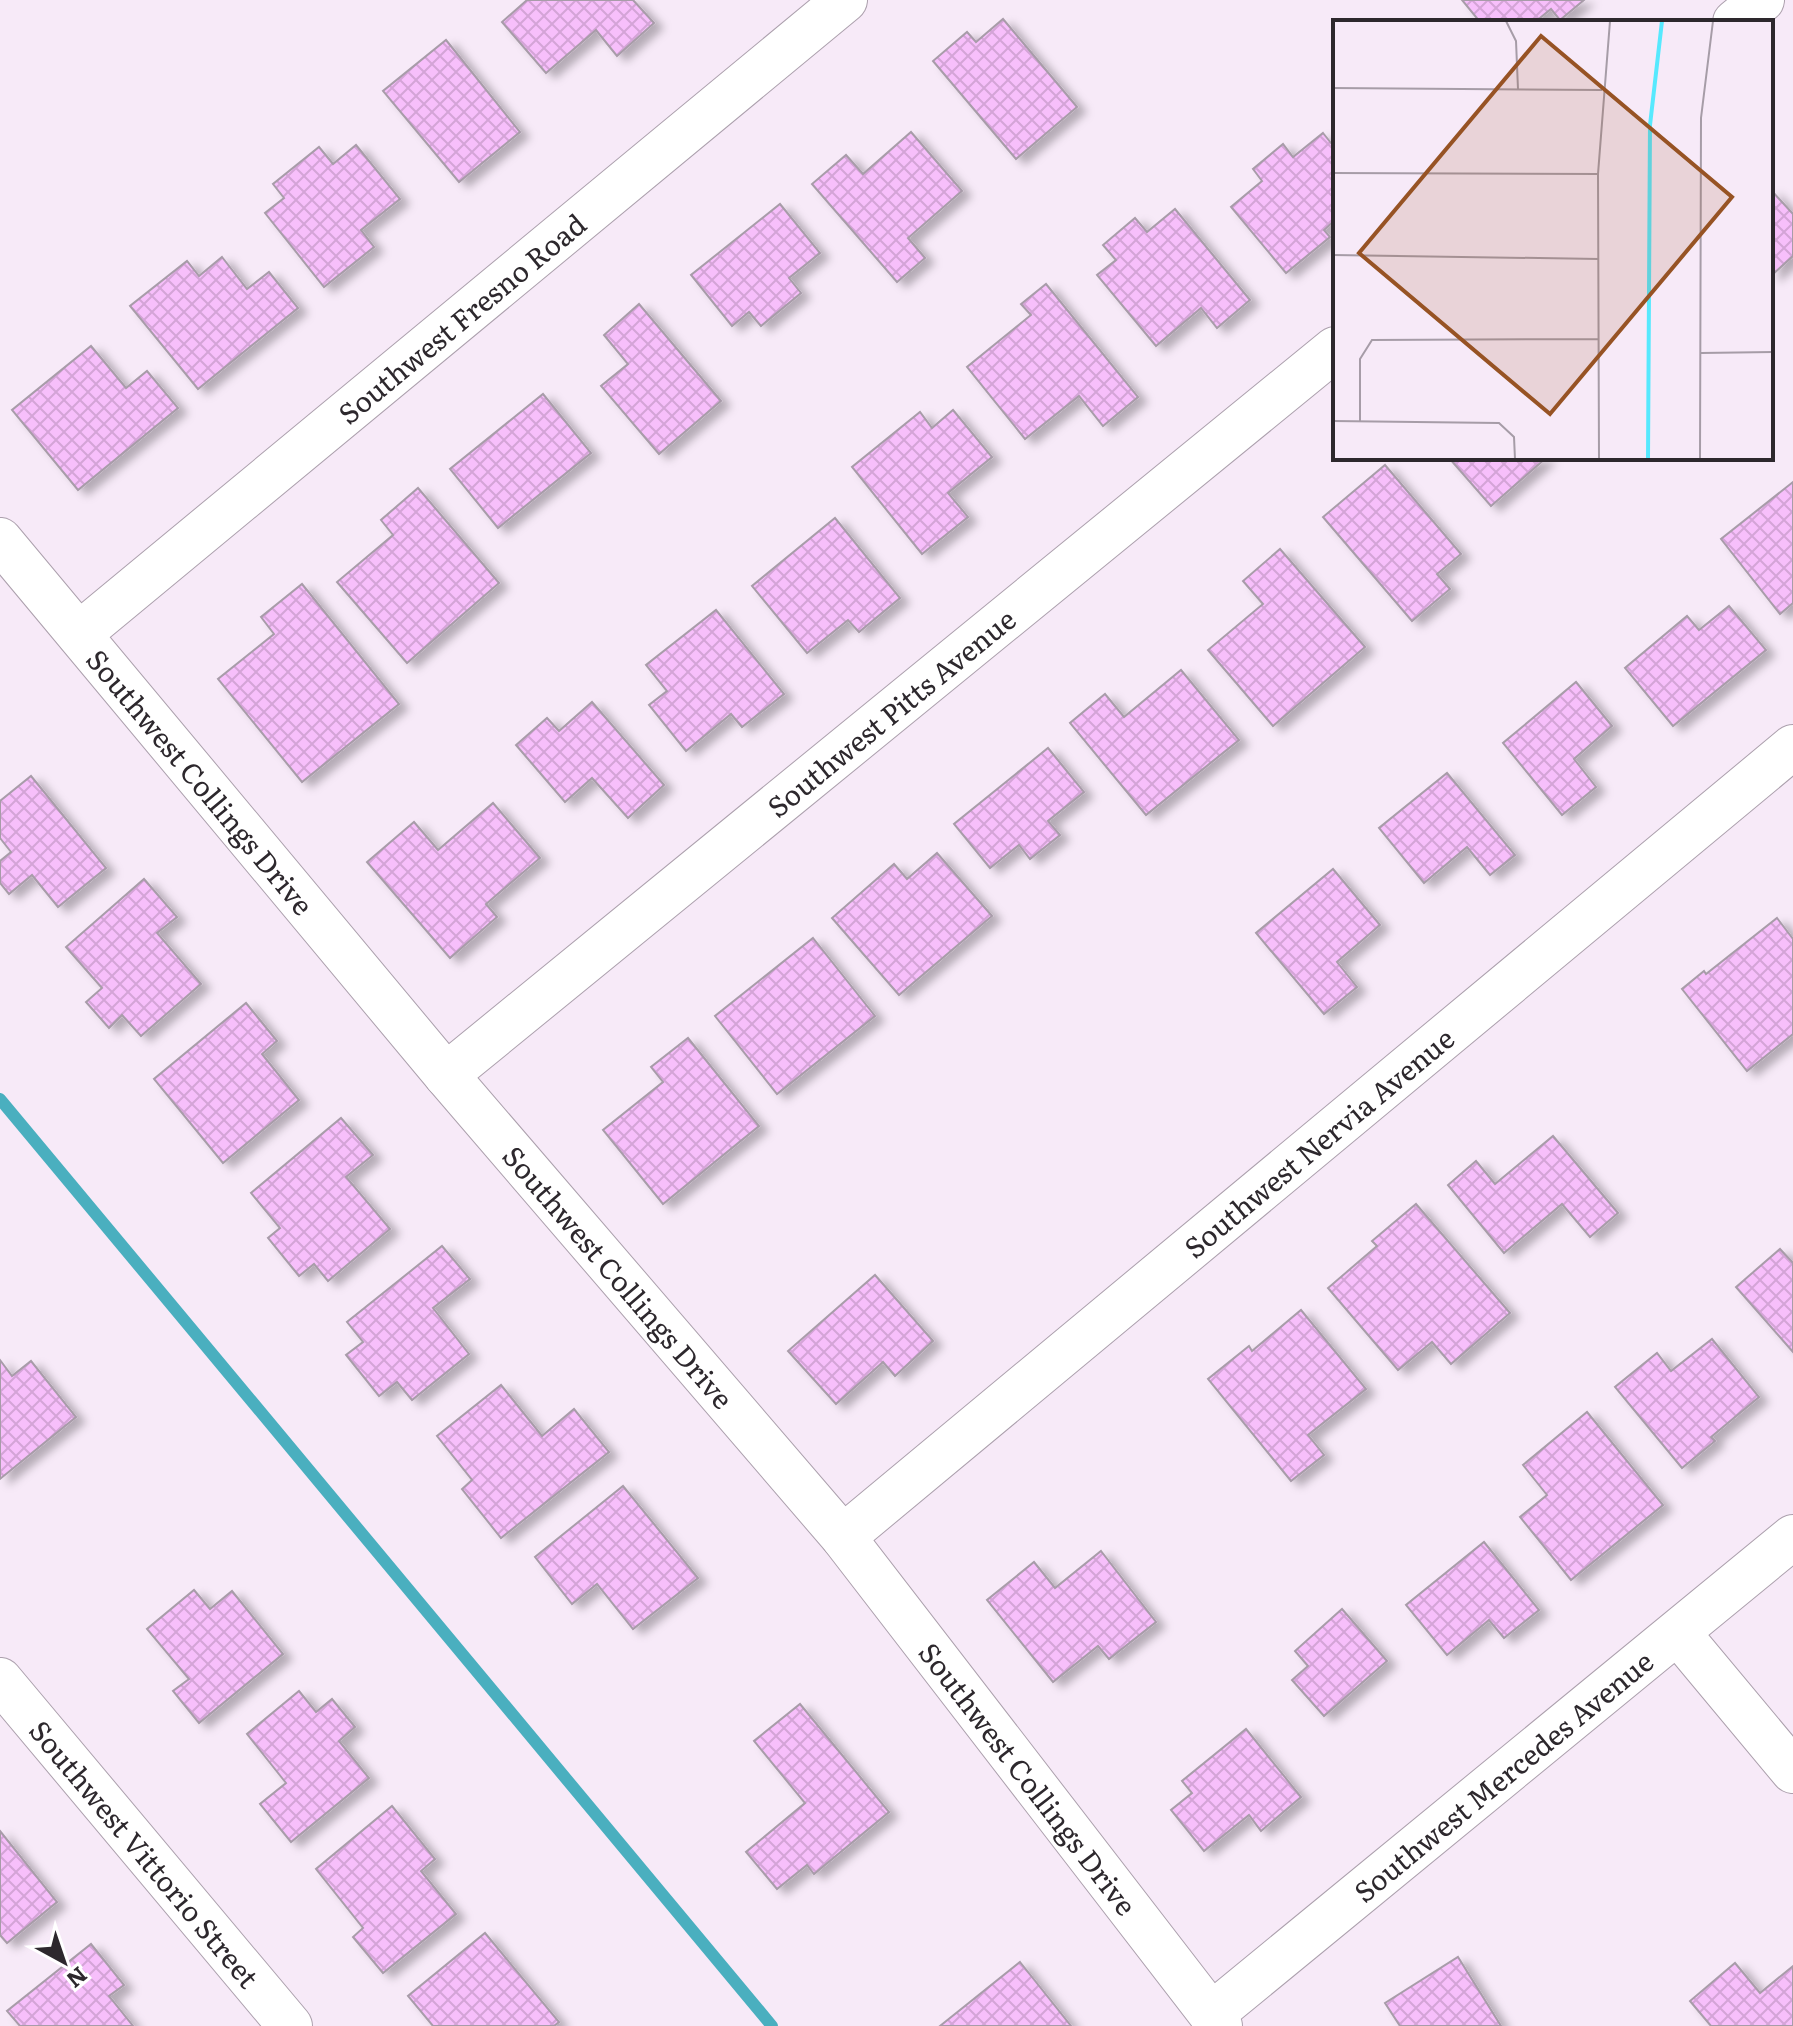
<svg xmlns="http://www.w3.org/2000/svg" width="1793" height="2026" font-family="Literata,serif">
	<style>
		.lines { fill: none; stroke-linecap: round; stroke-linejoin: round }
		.stream { stroke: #4aafbf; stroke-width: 12 }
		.building { fill: url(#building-cross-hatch); stroke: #a89ca9; stroke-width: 2; filter: url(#shadow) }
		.street-casing { stroke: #aca0ad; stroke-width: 46 }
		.street { stroke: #fff; stroke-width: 44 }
		.labels { text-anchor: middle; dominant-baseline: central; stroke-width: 8; stroke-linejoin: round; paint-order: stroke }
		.street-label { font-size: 28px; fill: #2d282d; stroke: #fff }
		.inset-river { fill: none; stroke: #57e9fe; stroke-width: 4 }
		.inset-road { fill: none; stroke: #a69ca7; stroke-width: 2 }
		.view { fill: #975324; fill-opacity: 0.15; stroke: #975324; stroke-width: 4 }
		.inset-edge { fill: none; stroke: #2d282d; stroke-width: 4 }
	</style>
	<defs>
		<pattern id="building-cross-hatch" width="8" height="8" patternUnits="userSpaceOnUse" patternTransform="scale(2)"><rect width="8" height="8" fill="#f7bffb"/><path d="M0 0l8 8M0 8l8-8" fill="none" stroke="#d4a4d7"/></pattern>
		<filter id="shadow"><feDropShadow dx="9" dy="5" stdDeviation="4" flood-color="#0004"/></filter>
	</defs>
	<rect width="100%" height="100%" fill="#f7eaf8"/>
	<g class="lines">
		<polyline class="stream" points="0,1099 772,2026"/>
	</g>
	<g class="building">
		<polygon points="527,0 633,0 654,23 617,56 596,30 546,73 502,22"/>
		<polygon points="1462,0 1584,0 1560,20 1551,9 1535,22 1480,22"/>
		<polygon points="1003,19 1077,107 1016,159 933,61 967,32 976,42"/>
		<polygon points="446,40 520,132 459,182 383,91"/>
		<polygon points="911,132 962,191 908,238 925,258 897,282 812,184 846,155 863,174"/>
		<polygon points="1323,133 1335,148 1335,220 1324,230 1330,237 1286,273 1231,207 1262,181 1253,169 1283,144 1293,157"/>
		<polygon points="356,145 400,199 361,230 374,247 324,287 265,213 284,198 273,184 319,147 333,164"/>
		<polygon points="1771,190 1793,214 1793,256 1771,276"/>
		<polygon points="780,204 820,253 789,278 801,293 761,326 749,312 732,326 691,275"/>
		<polygon points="1175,209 1250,300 1217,328 1201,308 1156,346 1097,275 1116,260 1103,245 1135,218 1147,232"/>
		<polygon points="222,257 247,289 269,272 298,308 198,389 130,306 187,261 199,276"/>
		<polygon points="1046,284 1138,397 1103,426 1079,396 1025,439 967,367 1031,315 1021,304"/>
		<polygon points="639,304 721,401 659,454 601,386 628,364 604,335"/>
		<polygon points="91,346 126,388 147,371 178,408 78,490 12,410"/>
		<polygon points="543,394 591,453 498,528 450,469"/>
		<polygon points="953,410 992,457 948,493 968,517 922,554 852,467 920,412 932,428"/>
		<polygon points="1449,458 1546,458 1491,506"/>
		<polygon points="1385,465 1461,554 1437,574 1450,589 1412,621 1323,517"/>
		<polygon points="1793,482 1793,603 1780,614 1721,539"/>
		<polygon points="418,488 499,583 407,663 337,582 393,535 381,520"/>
		<polygon points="835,518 900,598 859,632 848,620 807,653 752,586"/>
		<polygon points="1280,549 1365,647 1273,726 1208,650 1263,604 1243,581"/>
		<polygon points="302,584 399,704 302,782 218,679 274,634 261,617"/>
		<polygon points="1729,606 1766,650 1673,726 1625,668 1687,616 1699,630"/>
		<polygon points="716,610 784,694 742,727 731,714 686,751 649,705 667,691 646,665"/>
		<polygon points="1181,670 1239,740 1146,815 1070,723 1105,694 1124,717"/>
		<polygon points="1576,682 1612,726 1574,759 1596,787 1562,815 1503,743"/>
		<polygon points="592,702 664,785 628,818 592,778 565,802 516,745 547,718 559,731"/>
		<polygon points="1048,748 1084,792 1048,821 1060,835 1030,859 1019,845 990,868 954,824"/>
		<polygon points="1447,773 1515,855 1490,875 1467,847 1424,883 1379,828"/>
		<polygon points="31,776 106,868 58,907 32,875 9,894 0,883 0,861 11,852 0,838 0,801"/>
		<polygon points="493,803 540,858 486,904 497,917 450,958 367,862 414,822 438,850"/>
		<polygon points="937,853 992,916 899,995 832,918 894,864 907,879"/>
		<polygon points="1333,869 1380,925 1337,962 1357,987 1324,1014 1256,933"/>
		<polygon points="144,879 177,917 157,933 201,984 141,1036 122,1015 109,1028 86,1002 102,988 66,947"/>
		<polygon points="1777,918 1793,939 1793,1034 1747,1071 1682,989 1704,971 1706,974"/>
		<polygon points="813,938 875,1016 777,1094 715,1016"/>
		<polygon points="246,1003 277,1041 262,1054 299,1100 223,1163 154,1079"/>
		<polygon points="688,1038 759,1126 663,1204 603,1130 663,1082 651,1067"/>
		<polygon points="341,1118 373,1155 346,1177 390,1229 328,1281 314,1264 299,1276 268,1238 280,1228 251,1193"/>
		<polygon points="1553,1136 1618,1213 1590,1237 1562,1204 1504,1253 1448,1185 1476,1161 1495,1184"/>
		<polygon points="1416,1204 1510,1313 1451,1364 1432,1342 1398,1370 1328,1288 1377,1246 1372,1241"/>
		<polygon points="442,1246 470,1279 433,1308 469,1354 412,1400 397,1382 379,1396 346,1355 363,1342 347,1322"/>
		<polygon points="1780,1249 1793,1263 1793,1352 1736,1287"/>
		<polygon points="875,1275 933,1341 895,1376 883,1362 836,1404 788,1351"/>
		<polygon points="1301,1310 1366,1389 1308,1435 1324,1455 1291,1481 1208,1379 1249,1346 1252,1351"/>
		<polygon points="1712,1339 1759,1397 1711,1437 1715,1441 1682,1468 1615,1387 1657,1353 1671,1371"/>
		<polygon points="0,1360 12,1376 31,1361 76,1417 0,1479"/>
		<polygon points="501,1385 542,1436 574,1409 609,1452 501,1538 462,1489 472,1480 437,1436"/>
		<polygon points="1587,1412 1663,1505 1571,1580 1520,1517 1547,1495 1523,1465"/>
		<polygon points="623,1486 698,1578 633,1629 597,1584 572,1604 535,1557"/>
		<polygon points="1484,1542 1539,1610 1504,1638 1489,1620 1447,1655 1406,1605"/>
		<polygon points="1101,1551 1156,1622 1109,1659 1098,1646 1053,1682 987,1600 1034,1562 1055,1588"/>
		<polygon points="194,1590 210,1609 232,1591 283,1654 199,1723 173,1691 189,1679 147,1629"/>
		<polygon points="1342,1609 1387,1661 1324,1716 1292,1680 1308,1666 1295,1651"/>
		<polygon points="299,1691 316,1712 332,1699 355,1727 339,1741 369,1778 291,1842 260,1804 286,1783 247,1734"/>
		<polygon points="800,1704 889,1812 814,1874 807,1865 777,1889 746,1852 805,1803 754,1741"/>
		<polygon points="1246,1729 1301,1797 1261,1831 1249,1815 1204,1851 1171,1810 1192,1793 1182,1781"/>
		<polygon points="392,1806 435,1859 421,1871 456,1914 383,1973 353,1937 363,1928 316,1869"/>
		<polygon points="0,1831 57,1902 7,1943 0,1935"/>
		<polygon points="485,1933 559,2022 554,2026 433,2026 408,1996"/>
		<polygon points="91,1944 124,1985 109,1996 133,2026 20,2026 7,2011"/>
		<polygon points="1458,1957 1501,2026 1400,2026 1385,2003"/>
		<polygon points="1020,1962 1071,2026 940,2026"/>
		<polygon points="1735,1963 1760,1993 1793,1966 1793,2026 1711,2026 1690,2001"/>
	</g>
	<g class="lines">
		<defs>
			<g id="street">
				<polyline points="1735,22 1762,0"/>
				<path id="s1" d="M0 540 446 1075 843 1537 1220 2026"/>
				<path id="s2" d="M79 634 845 0"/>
				<path id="s3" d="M446 1075 1335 349"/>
				<path id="s4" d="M843 1537 1793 747"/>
				<polyline points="1678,1633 1793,1771"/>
				<path id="s5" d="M0 1680 290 2026"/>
				<path id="s6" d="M1212 2014 1793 1537"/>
			</g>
		</defs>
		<use href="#street" class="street-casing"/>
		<use href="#street" class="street"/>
	</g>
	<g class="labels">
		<g class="street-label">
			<text stroke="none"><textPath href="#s2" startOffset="496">Southwest Fresno Road</textPath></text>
			<text stroke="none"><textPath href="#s3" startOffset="574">Southwest Pitts Avenue</textPath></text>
			<text stroke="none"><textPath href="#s1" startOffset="314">Southwest Collings Drive</textPath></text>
			<text stroke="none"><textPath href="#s4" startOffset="618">Southwest Nervia Avenue</textPath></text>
			<text stroke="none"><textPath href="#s1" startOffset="962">Southwest Collings Drive</textPath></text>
			<text stroke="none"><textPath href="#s6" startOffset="376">Southwest Mercedes Avenue</textPath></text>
			<text stroke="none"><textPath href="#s1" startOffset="1610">Southwest Collings Drive</textPath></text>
			<text stroke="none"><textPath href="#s5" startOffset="226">Southwest Vittorio Street</textPath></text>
		</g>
	</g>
	<g transform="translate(1333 20)">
		<rect width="440" height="440" fill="#f7eaf8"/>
		<path class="inset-river" d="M315 439 317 105 329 1"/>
		<path class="inset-road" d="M173 1 183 21 185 69M0 68 269 70M0 153 265 154M0 235 266 239M368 333 440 332M0 401 166 403 181 417 182 439M27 401V339L39 320 266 319M266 439 265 154 277 1M367 439 368 98 380 1"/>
		<path class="view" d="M208 16 399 177 217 394 26 233Z"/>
		<rect width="440" height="440" class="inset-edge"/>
	</g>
	<g transform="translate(64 1962) rotate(140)" stroke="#ffffff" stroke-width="6" paint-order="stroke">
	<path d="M0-6L14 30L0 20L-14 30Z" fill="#2d282d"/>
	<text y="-12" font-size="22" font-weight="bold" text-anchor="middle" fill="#2d282d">N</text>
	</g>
</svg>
